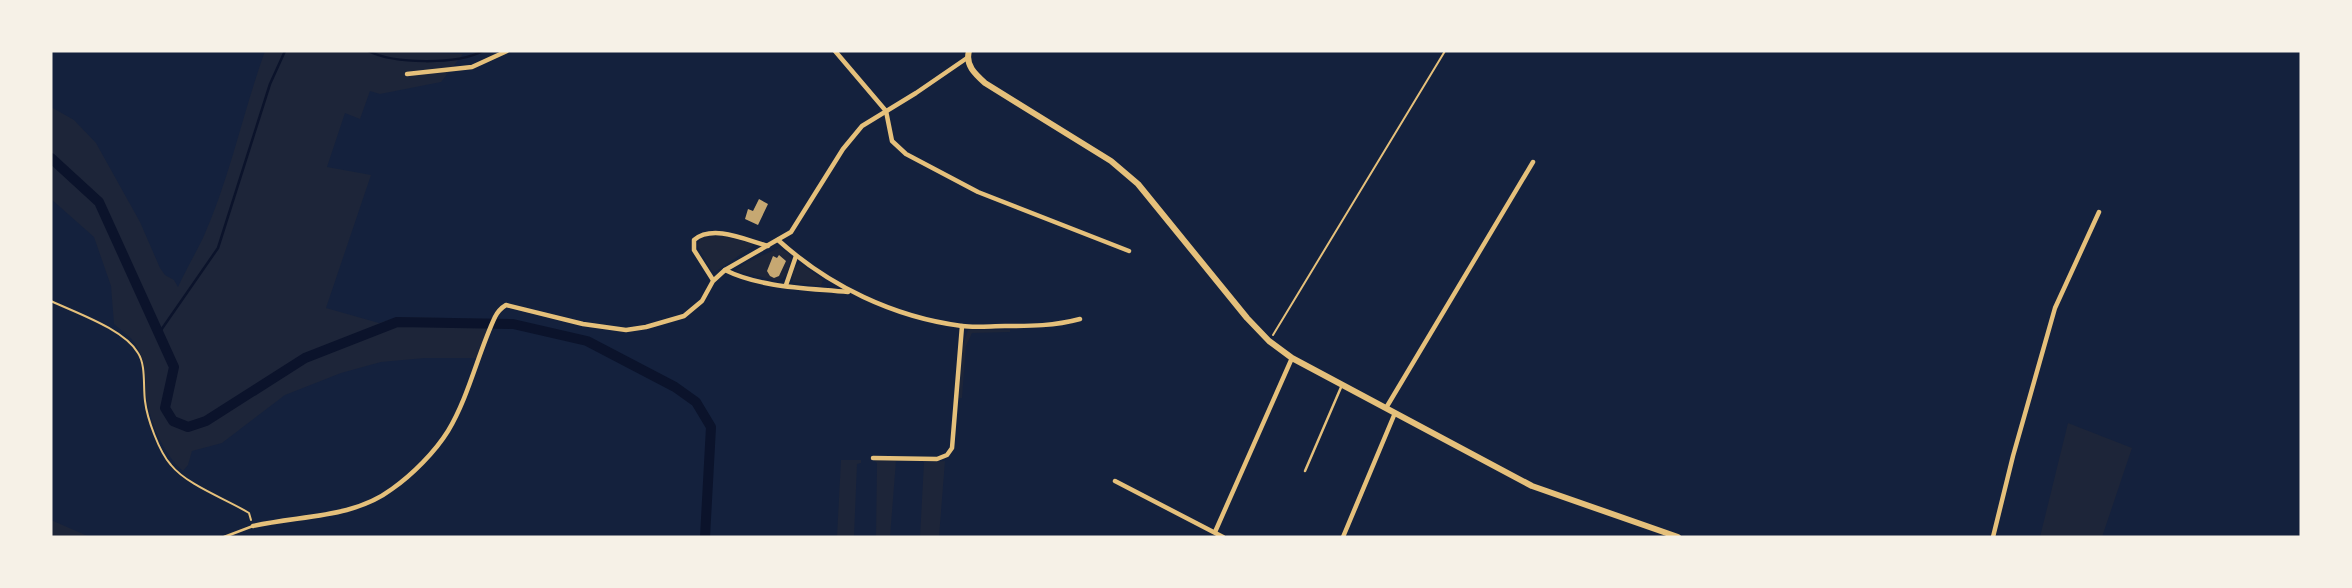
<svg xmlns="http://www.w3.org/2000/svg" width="2352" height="588" font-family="'Varela Round',sans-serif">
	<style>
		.green { fill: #1d2539 }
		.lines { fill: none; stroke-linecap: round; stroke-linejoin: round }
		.stream { stroke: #0b132b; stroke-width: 2.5 }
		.canal { stroke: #0b132b; stroke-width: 10 }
		.building { fill: #c6a872 }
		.path { stroke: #e5c07b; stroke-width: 2 }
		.service { stroke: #e5c07b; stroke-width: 2.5 }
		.minor { stroke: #e5c07b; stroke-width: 4.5 }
		.tertiary { stroke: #e5c07b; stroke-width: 6 }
	</style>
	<rect width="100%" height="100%" fill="#14213d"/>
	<g class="green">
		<path d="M265 51H388L463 54 441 82 380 94 370 91 360 119 345 113 327 167 371 175 326 308 379 323 399 317 490 319 478 358H425L381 362 341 373 285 395 222 443 192 451 188 465 183 471C163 454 149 420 146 394 145 377 146 362 137 347 133 338 122 331 114 324L111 286 94 237 51 199V107L74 120 96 143 140 222 160 268 165 275 174 280 178 287C186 270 195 254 203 238 230 178 243 112 265 51Z"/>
		<polygon points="719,235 751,243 753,246 715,272 711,270 697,245 702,236"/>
		<polygon points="779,248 788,253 791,258 787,275 779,281 735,271 747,262"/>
		<path d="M800 263 823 280 821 286 793 282C791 275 793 266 800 263Z"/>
		<polygon points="968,330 1010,330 1010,332 972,333 966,346 962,398 958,398 962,348"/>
		<polygon points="2068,423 2132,448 2102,537 2040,537"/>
		<polygon points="841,460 861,460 861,463 857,464 854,537 837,537"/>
		<polygon points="874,460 896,461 890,537 876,537 877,463"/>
		<polygon points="945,461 939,537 920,537 924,462"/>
		<polygon points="51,520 90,537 51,537"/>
	</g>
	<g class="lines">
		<g class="stream">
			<path d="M368 51C394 64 457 65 483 51"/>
			<polyline points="159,333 218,248 270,84 285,51"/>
		</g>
		<polyline class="canal" points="51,158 99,202 174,367 165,408 173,421 188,427 206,421 305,358 397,322 513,324 587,341 675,387 696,402 711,427 705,537"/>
	</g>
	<g class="building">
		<polygon points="759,199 768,204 758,225 745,219 748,209 753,211"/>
		<polygon points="779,255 786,261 779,276 774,278 770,276 767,271 773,256 777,258"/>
	</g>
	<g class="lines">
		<g class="path">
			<path d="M51 301C76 313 124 329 138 353 146 365 143 386 145 401 147 418 159 452 171 465 187 485 226 499 249 513L251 520"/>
			<polyline points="1273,335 1445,51"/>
		</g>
		<g class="service">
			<polyline points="1305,471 1342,385"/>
			<polyline points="224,537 253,526"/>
		</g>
		<g class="minor">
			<polyline points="835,51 886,111 892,141 906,154 978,192 1129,251"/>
			<polyline points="407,74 472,67 507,51"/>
			<path d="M778 240C829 286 893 317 962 326 976 328 991 326 1005 326 1031 326 1054 326 1080 319"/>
			<path d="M725 270C761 288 808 288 848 292"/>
			<path d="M713 280 694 250V240C713 224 746 240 768 246"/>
			<polyline points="786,285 796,256"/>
			<polyline points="1386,408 1533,162"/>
			<polyline points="873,458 937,459 947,455 952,448 962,326"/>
			<polyline points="1115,481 1223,537"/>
			<path d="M253 526C299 515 352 519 392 489 412 475 435 452 448 431 469 396 478 353 495 317 498 311 501 308 506 305L583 324 626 330 646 327 684 316 702 301 713 281 725 270 791 232 843 149 862 126 916 93 967 58"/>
			<polyline points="1215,532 1292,358"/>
			<polyline points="1343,537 1395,413"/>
			<polyline points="1993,537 2013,456 2055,308 2099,212"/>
		</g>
		<path class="tertiary" d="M969 51C965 65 975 74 985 83L1111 161 1138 184 1247 318 1269 341 1292 358 1532 486 1678 537"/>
	</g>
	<rect width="2352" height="588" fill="none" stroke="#f6f1e7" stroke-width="105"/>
</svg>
